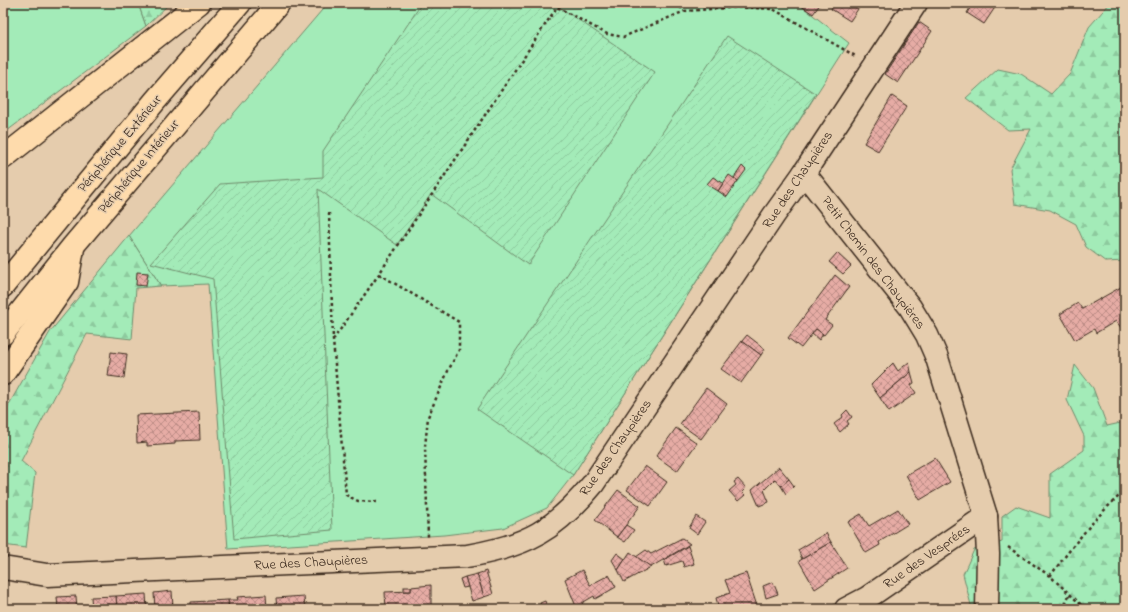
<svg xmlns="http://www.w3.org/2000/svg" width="1128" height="612" font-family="'Indie Flower',sans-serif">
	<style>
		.green { fill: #a3ebb8; stroke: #6f8a6b }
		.forest { fill: url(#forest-firs); stroke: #6f8a6b }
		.garden { fill: url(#garden-furrows); stroke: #6f8a6b }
		.building { fill: url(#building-cross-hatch); stroke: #3b2a1e }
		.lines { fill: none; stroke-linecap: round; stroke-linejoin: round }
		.street-casing { stroke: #3b2a1e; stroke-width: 25 }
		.highway-casing { stroke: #3b2a1e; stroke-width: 25 }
		.path { stroke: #3b2a1e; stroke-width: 2.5; stroke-dasharray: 3 3; stroke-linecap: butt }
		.street { stroke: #e5ccad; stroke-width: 22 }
		.highway { stroke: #fedbac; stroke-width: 22 }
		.labels { text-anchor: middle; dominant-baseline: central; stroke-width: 3; stroke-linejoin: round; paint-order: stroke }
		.street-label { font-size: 14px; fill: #3b2a1e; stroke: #e5ccad }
	</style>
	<defs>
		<pattern id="forest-firs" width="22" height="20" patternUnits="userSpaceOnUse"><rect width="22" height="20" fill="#a3ebb8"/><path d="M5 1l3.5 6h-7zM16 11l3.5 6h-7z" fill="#8dca9e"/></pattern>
		<pattern id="garden-furrows" width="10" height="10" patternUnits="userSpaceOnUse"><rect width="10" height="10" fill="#a3ebb8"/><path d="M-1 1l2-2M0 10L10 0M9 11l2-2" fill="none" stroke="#8dca9e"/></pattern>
		<pattern id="building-cross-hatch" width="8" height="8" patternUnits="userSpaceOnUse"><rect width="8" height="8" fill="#e6aca5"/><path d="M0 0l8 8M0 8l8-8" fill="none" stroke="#bc8c86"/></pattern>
	</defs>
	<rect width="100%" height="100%" fill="#e5ccad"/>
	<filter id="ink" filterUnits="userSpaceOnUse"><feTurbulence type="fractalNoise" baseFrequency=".025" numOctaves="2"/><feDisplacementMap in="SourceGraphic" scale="8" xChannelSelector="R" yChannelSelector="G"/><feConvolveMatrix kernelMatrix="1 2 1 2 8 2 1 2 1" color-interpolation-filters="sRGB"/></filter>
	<g filter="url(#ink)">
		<g class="green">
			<polygon points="3,3 138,3 146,26 3,134"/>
			<polygon points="328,3 800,3 800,5 849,43 573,475 547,508 503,528 444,535 228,549 208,284 161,286 129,236"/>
		</g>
		<g class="forest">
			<polygon points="138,3 170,3 146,26"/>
			<polygon points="1110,3 1125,3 1125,261 1106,262 1086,247 1076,224 1050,210 1015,204 1010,169 1031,129 1008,130 966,98 998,69 1021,74 1051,94 1070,74 1089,27"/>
			<polygon points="129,236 161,286 136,288 132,339 87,334 21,461 35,473 26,548 3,545 3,415 50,332"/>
			<polygon points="1075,365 1093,388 1107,426 1125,422 1125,609 972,609 963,574 974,550 1002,542 1002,516 1016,506 1050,518 1050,474 1084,450 1084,436 1067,400"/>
		</g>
		<g class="garden">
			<polygon points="422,3 560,3 558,6 655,72 528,265 431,194 397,245 318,189 332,530 234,539 213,279 151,263 220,184 323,177 323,151"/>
			<polygon points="727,36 816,94 573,475 477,409"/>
		</g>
		<g class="building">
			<polygon points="800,3 821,3 813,14 800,5"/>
			<polygon points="835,3 862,3 850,21 831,9"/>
			<polygon points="973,3 998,3 984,24 967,13"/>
			<polygon points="919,22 932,31 898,83 885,74"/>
			<polygon points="892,96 907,106 878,151 864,143"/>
			<polygon points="742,166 746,170 738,181 734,178"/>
			<polygon points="729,175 738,181 727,197 718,191"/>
			<polygon points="713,177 723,183 718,191 707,184"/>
			<polygon points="837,253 851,266 843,274 829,262"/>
			<polygon points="137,272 148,273 146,286 136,285"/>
			<polygon points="835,275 849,287 825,320 832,325 824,335 816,329 801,348 788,338"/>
			<polygon points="1121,287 1125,294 1125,327 1122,329 1116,321 1096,333 1094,329 1075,340 1060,314 1078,303 1082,309"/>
			<polygon points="816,329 823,334 819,340 812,334"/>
			<polygon points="747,335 765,349 761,355 742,341"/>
			<polygon points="742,341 761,355 741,383 721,369"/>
			<polygon points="111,352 127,354 124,378 108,376"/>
			<polygon points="909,362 911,372 880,398 871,385 893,363 898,371"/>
			<polygon points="911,372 914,383 911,385 916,393 889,412 880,398"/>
			<polygon points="706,388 727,404 701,439 680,424"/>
			<polygon points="847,410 852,417 847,421 849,424 840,432 834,424 843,417 842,415"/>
			<polygon points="199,412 200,440 175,441 175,444 147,446 147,442 137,443 136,415"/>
			<polygon points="676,428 697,443 677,471 656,456"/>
			<polygon points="935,458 950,482 920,500 906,475"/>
			<polygon points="645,466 667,482 650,506 627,490"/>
			<polygon points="779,467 789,479 781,486 775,479 764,490 769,502 759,506 752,490"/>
			<polygon points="738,479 746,488 742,492 745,495 738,501 729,491 736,485 734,482"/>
			<polygon points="789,479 794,486 786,494 781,486"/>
			<polygon points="618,490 640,506 617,537 595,520"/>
			<polygon points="898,509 908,524 879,542 880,545 866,553 848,522 861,514 869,526"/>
			<polygon points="696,516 705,522 697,534 689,528"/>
			<polygon points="626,525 634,530 625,542 617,537"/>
			<polygon points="826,533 831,542 802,559 798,550"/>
			<polygon points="682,538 690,544 651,567 636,557 646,550 651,554"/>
			<polygon points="831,542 847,568 815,589 799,561"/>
			<polygon points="688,546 694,564 684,567 682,561 666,566 664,560"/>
			<polygon points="630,552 651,567 624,582 618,570"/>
			<polygon points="617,553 625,559 618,570 612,560"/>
			<polygon points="582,570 590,585 609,575 616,587 595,599 594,596 582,603 583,605 577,609 565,579"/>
			<polygon points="486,571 493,594 484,597 477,574"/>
			<polygon points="746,573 758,609 719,609 716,598 730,593 725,580"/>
			<polygon points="477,574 484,597 472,601 465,577"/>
			<polygon points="465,577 468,587 463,588 460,579"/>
			<polygon points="773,582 778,594 766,598 763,586"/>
			<polygon points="431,585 431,609 386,609 385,592 411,591 411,587"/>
			<rect x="404" y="587" width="7" height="4"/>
			<polygon points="172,591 173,609 155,609 154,593"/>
			<polygon points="146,594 147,609 117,609 116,596"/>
			<polygon points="266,595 267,609 229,609 228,600 238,600 237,597"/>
			<polygon points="76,596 77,609 58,609 57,597"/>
			<polygon points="116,596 117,609 92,609 91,597"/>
			<polygon points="304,596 305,609 277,609 276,598"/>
			<polygon points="228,600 229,609 191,609 191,602"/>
			<polygon points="545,601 548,609 542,609 540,603"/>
		</g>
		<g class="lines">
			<defs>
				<g id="street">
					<polyline points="804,173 910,307 927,335 937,358 986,516 988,554 987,609"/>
					<path d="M3 568 47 575 467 556C527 546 555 530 593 484L774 215 804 173 916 3"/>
					<polyline points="846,609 867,598 986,516"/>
				</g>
				<g id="highway">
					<polyline points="3,158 199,3"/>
					<polyline points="3,286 155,101 240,3"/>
					<polyline points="3,334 73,246 279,3"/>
					<polyline points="3,374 67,282 73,248"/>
				</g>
			</defs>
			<use href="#street" class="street-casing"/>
			<use href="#highway" class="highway-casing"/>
			<g class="path">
				<polyline points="675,3 685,11 740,7 773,9 857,57"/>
				<polyline points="329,213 333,340 346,495 358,501 378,502"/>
				<polyline points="379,274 459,322 459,350 448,371 428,417 425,447 428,537"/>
				<polyline points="333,340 379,274 557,7 607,34 623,37 685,11"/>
				<polyline points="1008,547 1050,576 1086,609"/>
				<path d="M1050 576C1073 546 1096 515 1125 491"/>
				<polyline points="1063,609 1070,593"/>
			</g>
			<use href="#street" class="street"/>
			<use href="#highway" class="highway"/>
		</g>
	</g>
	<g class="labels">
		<g class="street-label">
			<text transform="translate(120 144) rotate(-50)">Périphérique Extérieur</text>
			<text transform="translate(139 167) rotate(-50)">Périphérique Intérieur</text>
			<text transform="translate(798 180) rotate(-56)">Rue des Chaupières</text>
			<text transform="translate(873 263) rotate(53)">Petit Chemin des Chaupières</text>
			<text transform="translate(616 448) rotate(-55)">Rue des Chaupières</text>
			<text transform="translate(927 557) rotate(-35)">Rue des Vesprées</text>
			<text transform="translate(311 563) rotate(-3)">Rue des Chaupières</text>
		</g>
	</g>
	<rect width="1128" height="612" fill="none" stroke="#e5ccad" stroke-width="16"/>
	<rect x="8" y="8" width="1112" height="596" fill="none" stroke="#3b2a1e" stroke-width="1.5" filter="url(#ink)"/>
</svg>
